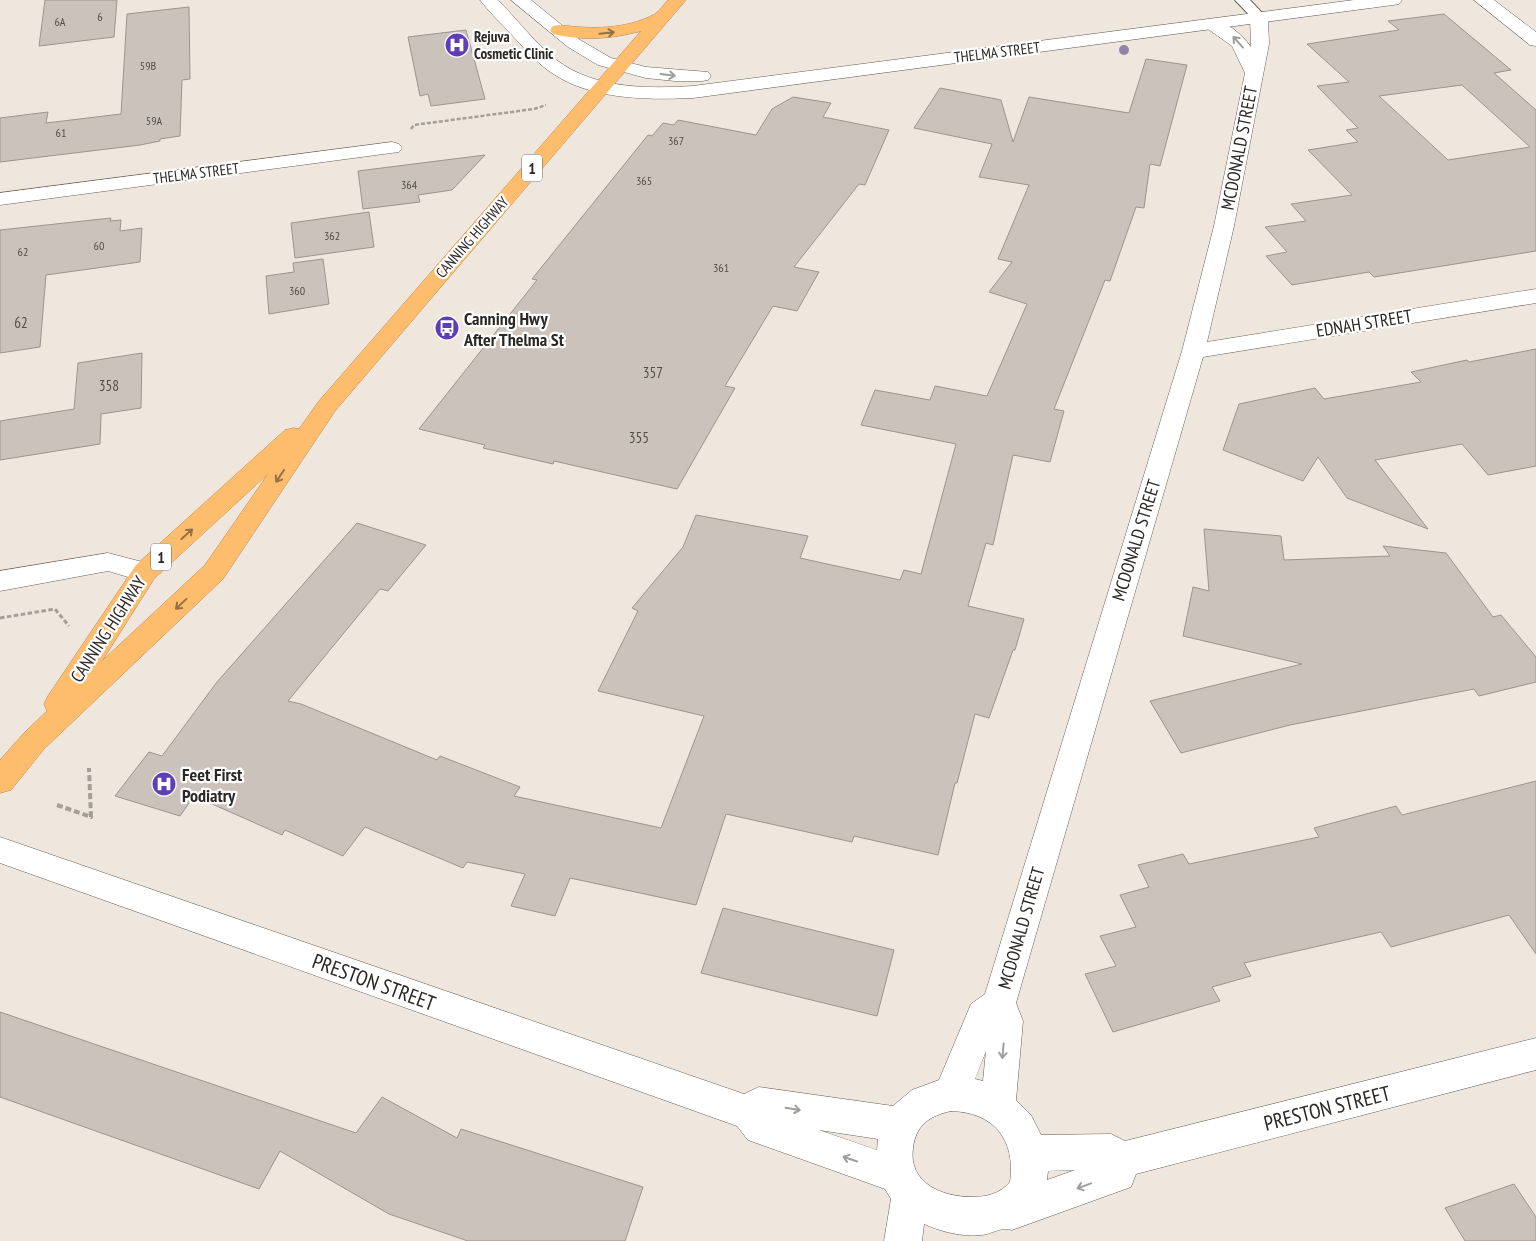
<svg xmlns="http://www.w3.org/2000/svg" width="1536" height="1241" font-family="'PT Sans Narrow',sans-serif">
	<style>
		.building { fill: #cbc3bb; stroke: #9c958d; fill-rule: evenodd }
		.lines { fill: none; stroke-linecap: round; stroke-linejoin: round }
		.lane-casing { stroke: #666058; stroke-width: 2 }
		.street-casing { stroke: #666058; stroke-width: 1 }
		.secondary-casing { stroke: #666058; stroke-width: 1 }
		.highway-casing { stroke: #b48853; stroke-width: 1 }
		.path-far2 { stroke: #a59e98; stroke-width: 2.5; stroke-dasharray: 4 2; stroke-linecap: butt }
		.path-far1 { stroke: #a59e98; stroke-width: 3; stroke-dasharray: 4.5 2.5; stroke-linecap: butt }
		.path { stroke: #a59e98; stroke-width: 4; stroke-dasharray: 6 3; stroke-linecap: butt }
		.lane { fill: #fff; fill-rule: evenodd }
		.street { fill: #fff; fill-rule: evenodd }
		.secondary { fill: #fff; fill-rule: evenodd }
		.highway { fill: #febd6c; fill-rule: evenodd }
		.tree { fill: #9283ab }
		.oneway { stroke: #947248 }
		.oneway2 { stroke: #9f9e9c }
		.labels { text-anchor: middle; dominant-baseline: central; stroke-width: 4.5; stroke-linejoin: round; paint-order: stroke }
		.far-number-label { font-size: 12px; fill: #524e4a }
		.far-poi-label { font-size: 15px; font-weight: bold; fill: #2a2724; stroke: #fff; text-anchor: start }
		.far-street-label { font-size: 15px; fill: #2a2724; stroke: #fff }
		.number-label { font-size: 15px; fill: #524e4a }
		.shield { fill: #fff; stroke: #6a6866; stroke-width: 1 }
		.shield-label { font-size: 16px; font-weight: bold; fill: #2a2724 }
		.street-label { font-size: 18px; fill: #2a2724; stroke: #fff }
		.poi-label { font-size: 18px; font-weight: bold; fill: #2a2724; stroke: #fff; text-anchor: start }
		.near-street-label { font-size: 21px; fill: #2a2724; stroke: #fff }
	</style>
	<rect width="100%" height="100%" fill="#efe7de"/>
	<g class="building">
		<polygon points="45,0 117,0 114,37 39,46"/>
		<polygon points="189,7 190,79 182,80 180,136 160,139 160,141 140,145 0,162 0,118 48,112 46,123 121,114 127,14"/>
		<path d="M1444 14 1511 70 1494 73 1536 110V251L1374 277 1369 272 1292 285 1266 256 1287 252 1265 227 1306 221 1291 204 1352 195 1308 150 1358 142 1346 130 1358 128 1317 86 1349 82 1307 44 1399 30 1388 21ZM1462 85 1530 147 1448 160 1379 96Z"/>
		<polygon points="466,30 485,99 431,106 428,94 420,96 408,37"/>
		<polygon points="1146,59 1187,65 1160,166 1150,164 1144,208 1136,207 1110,281 1105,280 1054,409 1064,411 1050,462 1013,455 993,545 986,543 968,606 1024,619 1015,650 1013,650 989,718 975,714 957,783 955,783 938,855 854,836 852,842 726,814 696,905 570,878 555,916 511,906 525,874 467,862 463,868 365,827 343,856 285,830 282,835 194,796 180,816 115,796 149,752 162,756 217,682 357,523 426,545 388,591 380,589 288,701 301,704 437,760 440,756 520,787 514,796 661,828 704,716 598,691 638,611 632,608 683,547 696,515 808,536 800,558 900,580 904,570 921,574 956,444 861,425 875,390 930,400 935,386 987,396 1027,304 989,292 1012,262 998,259 1029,185 979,177 992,144 914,128 940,88 1001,100 1013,142 1029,97 1129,113"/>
		<polygon points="793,97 831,103 823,117 889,130 865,185 859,184 794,267 819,272 797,311 773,306 725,386 735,388 677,489 554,461 553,464 483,448 485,445 419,429 537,280 532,279 648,135 652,136 663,123 674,125 678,120 756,135 772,109"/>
		<polygon points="485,155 452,190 418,195 420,202 363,209 358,171"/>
		<polygon points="369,212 374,247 295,258 291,223"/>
		<polygon points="111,218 110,221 121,220 120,231 142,228 140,262 46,275 40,347 0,353 0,230"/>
		<polygon points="323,259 329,304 269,314 266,276 294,272 293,263"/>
		<polygon points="1536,349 1536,466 1488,475 1462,444 1375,460 1428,529 1347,498 1318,457 1303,481 1223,450 1239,404 1315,388 1324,399 1421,382 1411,372 1467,360 1469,362"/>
		<polygon points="142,353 141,408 101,414 100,444 0,460 0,421 74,409 78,363"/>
		<polygon points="1204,529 1281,536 1284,560 1390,556 1383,546 1446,553 1493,617 1501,615 1536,657 1536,682 1479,696 1474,689 1290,725 1181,753 1150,701 1302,664 1183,636 1193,587 1209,591"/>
		<polygon points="1536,781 1536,954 1509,915 1391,947 1381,932 1244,963 1251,976 1212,987 1220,1001 1113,1032 1085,974 1116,966 1100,936 1136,927 1120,895 1149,887 1138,865 1183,854 1189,864 1319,837 1314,828 1396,806 1402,815"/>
		<polygon points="723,908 894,950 877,1016 701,973"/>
		<polygon points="0,1012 356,1133 382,1097 457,1138 461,1129 643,1187 625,1241 468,1241 389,1214 280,1151 259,1189 0,1097"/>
		<polygon points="1514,1184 1536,1217 1536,1241 1465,1241 1445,1208"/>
	</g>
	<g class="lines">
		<defs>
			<polygon id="lane" points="1235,0 1250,0 1266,17 1264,20 1254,20"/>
			<g id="street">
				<path d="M1259 12 1265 13 1268 17 1269 44 1234 226 1207 342 1536 289V303L1203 357 1016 1003 1023 1021 1016 1100 1031 1115 1041 1135 1111 1134 1125 1141 1536 1038V1070L1136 1174 1131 1187 1012 1230C1002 1226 992 1234 982 1235 962 1237 942 1232 924 1224L922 1241H884L891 1199 885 1189 748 1140 737 1126 0 863V837L744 1094 759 1087 893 1106 912 1090 939 1080 971 1004 985 994 1182 351 1214 226 1245 73 1232 46 1201 24 1204 20C1221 16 1241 33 1251 47L1250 17 1253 13ZM986 1051 983 1081 975 1079ZM951 1111C994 1112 1016 1140 1010 1182 1000 1194 986 1197 972 1197 942 1197 908 1183 913 1148 916 1125 929 1116 951 1111ZM819 1130 878 1139 877 1150ZM1075 1170 1047 1180 1048 1171Z"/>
				<polygon points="392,142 399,144 402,148 399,152 0,205 0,193"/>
				<polygon points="108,553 154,565 158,572 154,579 145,582 108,571 0,591 0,571"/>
			</g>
			<g id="secondary">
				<path d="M480 0H498C515 17 530 37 548 53 587 89 643 89 693 86L1354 0H1402L1399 4 1393 5 693 98C646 100 589 100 549 71 535 61 523 47 511 34 501 23 489 12 480 0Z"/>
				<polygon points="511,0 531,0 580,40 611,58 646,67 708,72 711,76 708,80 702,81 675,81 646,78 598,65 568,47"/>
				<polygon points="1474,0 1494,0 1536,32 1536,46 1530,45"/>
			</g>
			<path id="highway" d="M668 0H686L335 411 223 579 44 749 11 790 0 793V760L24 733 47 711 44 704 48 696 136 565 285 430 294 428 299 429 319 401 641 31C612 39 582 41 553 34L550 30 553 26 559 25C591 29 625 30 655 14 660 11 664 4 668 0ZM268 474 205 565 102 661 154 579Z"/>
		</defs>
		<use href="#lane" class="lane-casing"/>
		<use href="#street" class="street-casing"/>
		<use href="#secondary" class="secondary-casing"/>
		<use href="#highway" class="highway-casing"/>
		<polyline class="path-far2" points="411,129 414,125 534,109 546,105"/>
		<polyline class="path-far1" points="0,618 55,609 69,626"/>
		<polyline class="path" points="57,805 91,817 89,768"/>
		<use href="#lane" class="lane"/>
		<use href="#street" class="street"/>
		<use href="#secondary" class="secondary"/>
		<use href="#highway" class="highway"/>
	</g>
	<circle class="tree" cx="1124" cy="50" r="5"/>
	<defs><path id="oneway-shaft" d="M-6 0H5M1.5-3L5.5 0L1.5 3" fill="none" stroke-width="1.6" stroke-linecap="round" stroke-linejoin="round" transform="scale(1.25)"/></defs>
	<g class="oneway">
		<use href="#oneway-shaft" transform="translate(607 33) rotate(-6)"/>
		<use href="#oneway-shaft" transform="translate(280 476) rotate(124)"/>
		<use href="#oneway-shaft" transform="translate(187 534) rotate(-42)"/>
		<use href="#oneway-shaft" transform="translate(181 604) rotate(137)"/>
	</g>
	<g class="oneway2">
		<use href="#oneway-shaft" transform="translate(1238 42) rotate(-132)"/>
		<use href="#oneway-shaft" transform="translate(668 75) rotate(7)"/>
		<use href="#oneway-shaft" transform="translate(1003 1051) rotate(95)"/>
		<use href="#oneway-shaft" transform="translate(793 1109) rotate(9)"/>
		<use href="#oneway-shaft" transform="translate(850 1159) rotate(-161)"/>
		<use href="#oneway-shaft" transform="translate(1084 1186) rotate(160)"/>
	</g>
	<defs>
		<symbol id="hospital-disc" viewBox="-11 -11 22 22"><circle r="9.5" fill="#5e3eb6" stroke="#fff"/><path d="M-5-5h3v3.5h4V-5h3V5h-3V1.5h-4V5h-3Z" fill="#fff"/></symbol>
		<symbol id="bus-disc" viewBox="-11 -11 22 22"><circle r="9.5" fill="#5e3eb6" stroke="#fff"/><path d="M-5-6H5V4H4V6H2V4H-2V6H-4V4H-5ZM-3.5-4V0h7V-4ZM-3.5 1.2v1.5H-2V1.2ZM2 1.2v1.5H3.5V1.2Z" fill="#fff"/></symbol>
	</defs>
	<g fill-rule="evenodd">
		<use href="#hospital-disc" x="443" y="31" width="28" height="28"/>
		<use href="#bus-disc" x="433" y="314" width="28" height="28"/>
		<use href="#hospital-disc" x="150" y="770" width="28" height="28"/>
	</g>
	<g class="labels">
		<g class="far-number-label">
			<text x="100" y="16">6</text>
			<text x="60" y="21">6A</text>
			<text x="148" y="65">59B</text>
			<text x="154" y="120">59A</text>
			<text x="61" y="132">61</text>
			<text x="676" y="140">367</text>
			<text x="644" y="180">365</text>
			<text x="409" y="184">364</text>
			<text x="332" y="235">362</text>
			<text x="99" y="245">60</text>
			<text x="23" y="251">62</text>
			<text x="721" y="267">361</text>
			<text x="297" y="290">360</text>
		</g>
		<g class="far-poi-label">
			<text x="474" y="36">Rejuva<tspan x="474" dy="17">Cosmetic Clinic</tspan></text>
		</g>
		<g class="far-street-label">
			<text transform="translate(997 52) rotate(-7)">THELMA STREET</text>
			<text transform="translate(196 173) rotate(-7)">THELMA STREET</text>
			<text transform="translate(472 237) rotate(-49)">CANNING HIGHWAY</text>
		</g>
		<g class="number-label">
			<text x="21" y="322">62</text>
			<text x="653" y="372">357</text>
			<text x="109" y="385">358</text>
			<text x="639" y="437">355</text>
		</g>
		<g class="shield">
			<rect x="522" y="154.5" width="20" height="27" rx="4"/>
			<rect x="151" y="543.5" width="20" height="27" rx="4"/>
		</g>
		<g class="shield-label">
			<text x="532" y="168">1</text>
			<text x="161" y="557">1</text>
		</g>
		<g class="street-label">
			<text transform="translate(1239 148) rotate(-79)">MCDONALD STREET</text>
			<text transform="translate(1364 323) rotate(-9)">EDNAH STREET</text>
			<text transform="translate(1136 540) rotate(-73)">MCDONALD STREET</text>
			<text transform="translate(108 629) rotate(-57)">CANNING HIGHWAY</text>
			<text transform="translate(1021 928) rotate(-74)">MCDONALD STREET</text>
		</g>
		<g class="poi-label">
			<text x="464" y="318">Canning Hwy<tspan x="464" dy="21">After Thelma St</tspan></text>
			<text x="182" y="774">Feet First<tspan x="182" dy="21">Podiatry</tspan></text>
		</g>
		<g class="near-street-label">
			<text transform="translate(374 982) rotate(20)">PRESTON STREET</text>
			<text transform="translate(1327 1108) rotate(-14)">PRESTON STREET</text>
		</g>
	</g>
</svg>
